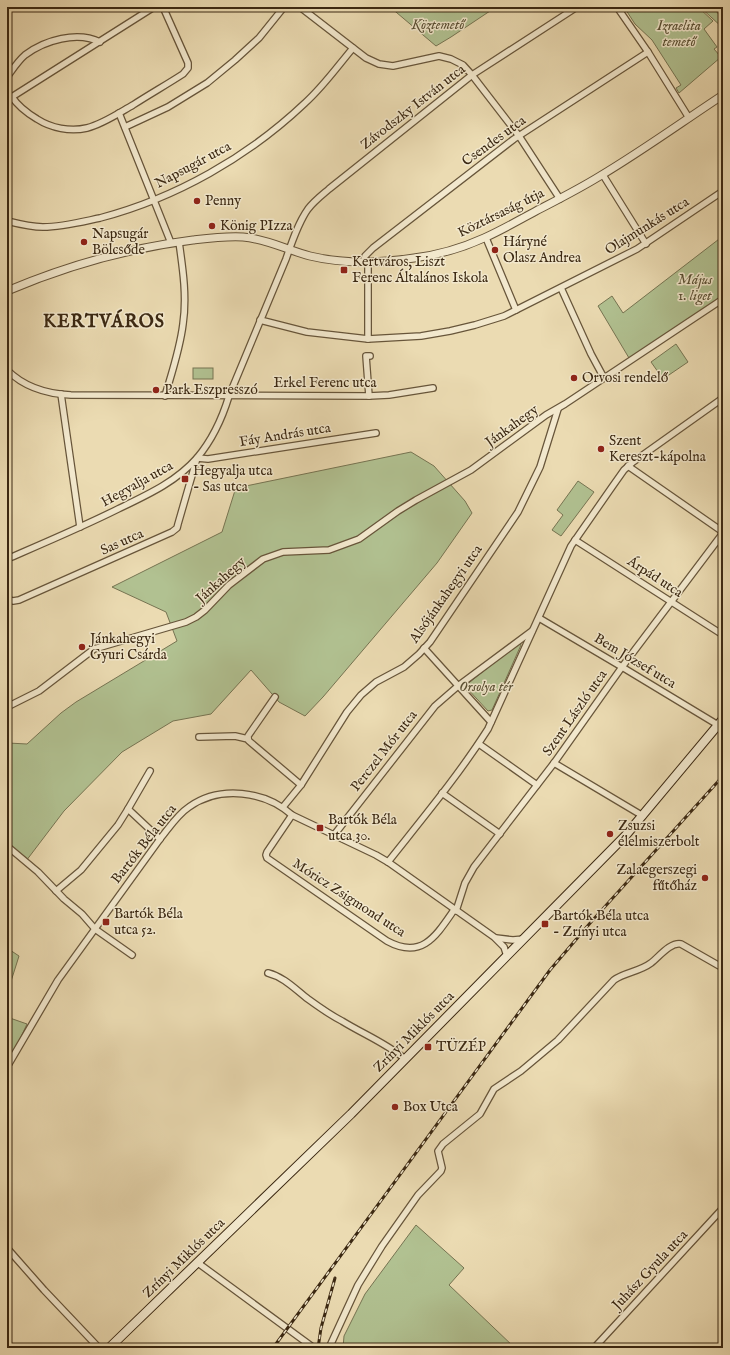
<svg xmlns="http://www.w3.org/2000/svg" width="730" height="1355" font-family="'IM FELL English',serif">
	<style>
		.green { fill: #b1c191; stroke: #767452 }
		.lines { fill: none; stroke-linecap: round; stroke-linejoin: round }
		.minor-casing { stroke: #67553a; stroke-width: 8 }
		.tertiary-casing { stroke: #67553a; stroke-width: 9 }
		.secondary-casing { stroke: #3b2812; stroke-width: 10 }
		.minor { stroke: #f2e8cd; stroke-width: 5.5 }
		.tertiary { stroke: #f2e8cd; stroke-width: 7 }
		.secondary { stroke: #f2e8cd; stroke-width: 8 }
		.rail-casing { stroke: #3b2812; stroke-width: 3 }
		.rail { stroke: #f2e8cd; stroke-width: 1.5; stroke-dasharray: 4.5; stroke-linecap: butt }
		.poi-dot { fill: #8f2418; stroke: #f2e8cd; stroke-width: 1.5 }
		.labels { text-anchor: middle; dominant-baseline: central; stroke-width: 3; stroke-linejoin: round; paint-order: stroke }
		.park-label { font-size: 14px; font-style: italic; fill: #584e32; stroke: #f2e8cd }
		.street-label { font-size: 14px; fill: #3b2812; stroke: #f2e8cd }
		.poi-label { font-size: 14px; fill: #3b2812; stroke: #f2e8cd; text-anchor: start }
		.district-label { font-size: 18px; font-weight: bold; letter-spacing: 1px; fill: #3b2812; stroke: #f2e8cd }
	</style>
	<rect width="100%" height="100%" fill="#ebdbb2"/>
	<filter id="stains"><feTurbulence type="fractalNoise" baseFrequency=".005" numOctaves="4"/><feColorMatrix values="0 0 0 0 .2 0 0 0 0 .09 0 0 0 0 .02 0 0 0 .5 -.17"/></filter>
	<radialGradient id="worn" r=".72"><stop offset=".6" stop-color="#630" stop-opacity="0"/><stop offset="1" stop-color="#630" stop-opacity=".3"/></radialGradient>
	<g class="green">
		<polygon points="390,7 496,7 451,37 436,46"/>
		<polygon points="624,7 698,7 713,21 704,29 717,47 714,49 721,57 679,93 676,88 681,85 652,40 635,24"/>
		<polygon points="700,7 713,7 723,20 723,28"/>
		<polygon points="723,236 723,292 719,295 723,296 723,298 629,358 598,306 612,296 623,313"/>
		<polygon points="676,344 688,362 663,379 651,362"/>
		<rect x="193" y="368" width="20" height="11"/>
		<polygon points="411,452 434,466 465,501 472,513 437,563 323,697 305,716 279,702 251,670 211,714 173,721 122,752 64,811 26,861 7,847 8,743 27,744 61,713 76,702 177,641 166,612 112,587 222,532 237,484 241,487"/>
		<polygon points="578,481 594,492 561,536 552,530 563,515 557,510"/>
		<polygon points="520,642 521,645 492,710 488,711 465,686"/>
		<polygon points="7,948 19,956 7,994"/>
		<polygon points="7,1017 27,1024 7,1067"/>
		<polygon points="416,1225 464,1268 449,1285 515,1348 343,1348 344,1336 365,1294"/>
	</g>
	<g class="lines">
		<defs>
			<g id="minor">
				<polyline points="300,7 366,58 379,64 393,66 439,56 451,59 463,65 472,75 519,136 560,199"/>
				<polyline points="617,7 648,52 689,118"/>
				<path d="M7 77C13 69 18 61 25 55 45 40 77 31 100 42"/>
				<path d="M12 97C18 106 27 113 37 119 51 128 70 132 87 128 103 124 119 113 133 105 150 94 166 85 183 74L188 68V63L163 7"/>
				<polyline points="7,100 154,7"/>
				<polyline points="119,113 171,243"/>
				<polyline points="125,127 168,107 207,83 235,60 259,38 284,7"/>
				<polyline points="603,175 646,244"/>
				<path d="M7 221C19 224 31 227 43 227 62 227 81 222 100 218 176 198 248 157 305 103 323 87 337 67 353 48"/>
				<polyline points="486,238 516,310"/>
				<polyline points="364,261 365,256 373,248 514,139 648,52"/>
				<polyline points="368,261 368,339"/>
				<polyline points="561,288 591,354 604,378"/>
				<polyline points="719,302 723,308"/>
				<polyline points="260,320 307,332 368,339 421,336 450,331 475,325 504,316 637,249 723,191"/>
				<path d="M7 370C25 388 47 394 71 395L369 396 389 395 433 388"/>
				<polyline points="61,394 80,527"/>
				<path d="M165 396C172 372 180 349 183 324 187 297 183 270 179 242"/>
				<polyline points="369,396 366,356 370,356"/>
				<polyline points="628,466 723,532"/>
				<polyline points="575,540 723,635"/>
				<path d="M7 559C44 543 82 527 118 509 147 495 176 482 197 458 213 439 222 419 229 396L286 259C292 242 298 223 308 209 314 201 322 195 329 189L472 75 577 7"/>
				<polyline points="7,599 13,601 19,600 172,532 177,528 178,524 197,458 208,459 376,433"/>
				<polyline points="539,618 622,667 718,725"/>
				<polyline points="424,648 491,722"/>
				<polyline points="7,707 39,691 94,649 186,622 196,617 205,610 229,585 263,559 283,552 329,550 359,539 398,511 416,500 471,470 546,415 565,404 723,299"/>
				<polyline points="199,737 235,736 248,739"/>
				<polyline points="248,739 249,741 301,785"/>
				<polyline points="248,739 248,736 275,697"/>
				<polyline points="479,744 537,785"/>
				<polyline points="554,763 643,816"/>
				<polyline points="442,793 500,834"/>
				<polyline points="283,807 301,785 347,712 361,695 376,682 404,667 419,654 430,642 518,512 540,467 558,409"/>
				<polyline points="128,809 160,839"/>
				<path d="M292 815 267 852 266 855 267 858 387 941C422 960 436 936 454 910"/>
				<polyline points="334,835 435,706 458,686 532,631"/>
				<polyline points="7,846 38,872 64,899 82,914 95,929 132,955"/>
				<path d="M388 862C422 819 458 776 488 729L571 546 612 487 624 470 633 462 723 398"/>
				<polyline points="56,891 81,870 118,825 128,809 150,771"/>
				<polyline points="456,911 465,883 474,867 554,763 622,667 723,533"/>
				<polyline points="496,938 513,940 524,939"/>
				<path d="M268 973C284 977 295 989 308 999 319 1007 330 1015 342 1021 363 1034 386 1043 405 1059"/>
				<path d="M7 1067 58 980 160 839C169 828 177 815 189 807 220 785 265 791 292 815L376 855 388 862 494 937 504 947 507 956"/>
				<polyline points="7,1248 44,1290 99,1348"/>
				<polyline points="198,1263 314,1348"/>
				<path d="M329 1348 358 1285 382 1246 418 1195 441 1171 442 1168 438 1151 443 1144 480 1114 494 1089 521 1071 558 1040 614 980C625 972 639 972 651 963 659 957 670 942 681 944L723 968"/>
				<polyline points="594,1348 723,1208"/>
			</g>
			<path id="tertiary" d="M7 291C66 266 129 248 193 240 210 238 226 236 243 237 267 239 287 250 310 256 343 264 380 263 414 258 438 255 462 248 484 238 502 230 519 220 536 211 557 200 579 189 600 176 642 151 682 122 723 95"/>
			<polyline id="secondary" points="109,1348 351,1114 626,835 723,719"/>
		</defs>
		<use href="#minor" class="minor-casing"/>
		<use href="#tertiary" class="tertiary-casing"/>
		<use href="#secondary" class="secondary-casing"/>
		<use href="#minor" class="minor"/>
		<use href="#tertiary" class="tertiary"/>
		<use href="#secondary" class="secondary"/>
		<defs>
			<g id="rail">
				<polyline points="273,1348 550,970 591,922 723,776"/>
				<polyline points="318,1348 321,1328 335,1278"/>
			</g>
		</defs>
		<use href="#rail" class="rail-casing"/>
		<use href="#rail" class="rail"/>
	</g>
	<g class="poi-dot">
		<circle cx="197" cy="201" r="4"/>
		<circle cx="212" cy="226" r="4"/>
		<circle cx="84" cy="242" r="4"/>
		<circle cx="495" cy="250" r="4"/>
		<rect x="340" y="266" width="8" height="8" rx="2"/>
		<circle cx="574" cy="378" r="4"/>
		<circle cx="156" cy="390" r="4"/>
		<circle cx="601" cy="449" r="4"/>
		<rect x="181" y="475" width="8" height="8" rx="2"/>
		<circle cx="82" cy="647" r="4"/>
		<rect x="316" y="824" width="8" height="8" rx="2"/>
		<circle cx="610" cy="834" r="4"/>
		<circle cx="705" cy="878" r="4"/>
		<rect x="102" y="918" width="8" height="8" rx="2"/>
		<rect x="541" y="920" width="8" height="8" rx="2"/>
		<rect x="424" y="1043" width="8" height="8" rx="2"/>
		<circle cx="395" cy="1107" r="4"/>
	</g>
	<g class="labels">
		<g class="park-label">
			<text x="438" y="25">Köztemető</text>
			<text x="679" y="26">Izraelita<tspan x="679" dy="16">temető</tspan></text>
			<text x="695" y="280">Május<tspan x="695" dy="16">1. liget</tspan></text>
			<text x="486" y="687">Orsolya tér</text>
		</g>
		<g class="street-label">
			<text transform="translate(413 107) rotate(-38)">Závodszky István utca</text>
			<text transform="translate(494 141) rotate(-36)">Csendes utca</text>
			<text transform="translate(193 165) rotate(-28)">Napsugár utca</text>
			<text transform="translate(501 213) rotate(-26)">Köztársaság útja</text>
			<text transform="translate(647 226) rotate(-32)">Olajmunkás utca</text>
			<text x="325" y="383">Erkel Ferenc utca</text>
			<text transform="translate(512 426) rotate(-36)">Jánkahegy</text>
			<text transform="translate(285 435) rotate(-9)">Fáy András utca</text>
			<text transform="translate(137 484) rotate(-29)">Hegyalja utca</text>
			<text transform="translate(122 542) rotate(-24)">Sas utca</text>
			<text transform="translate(655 577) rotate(33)">Árpád utca</text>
			<text transform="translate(221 580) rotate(-42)">Jánkahegy</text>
			<text transform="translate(446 594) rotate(-55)">Alsójánkahegyi utca</text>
			<text transform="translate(635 661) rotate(31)">Bem József utca</text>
			<text transform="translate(575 713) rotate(-55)">Szent László utca</text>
			<text transform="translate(384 751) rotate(-52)">Perczel Mór utca</text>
			<text transform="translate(144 844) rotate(-52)">Bartók Béla utca</text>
			<text transform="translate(349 898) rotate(33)">Móricz Zsigmond utca</text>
			<text transform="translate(414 1032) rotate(-45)">Zrínyi Miklós utca</text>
			<text transform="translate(184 1258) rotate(-44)">Zrínyi Miklós utca</text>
			<text transform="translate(650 1270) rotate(-47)">Juhász Gyula utca</text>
		</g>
		<g class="poi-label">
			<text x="205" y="201">Penny</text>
			<text x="220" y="226">König PIzza</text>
			<text x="92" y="234">Napsugár<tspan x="92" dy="16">Bölcsőde</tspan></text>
			<text x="503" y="242">Háryné<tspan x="503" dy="16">Olasz Andrea</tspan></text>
			<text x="352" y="262">Kertváros, Liszt<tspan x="352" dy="16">Ferenc Általános Iskola</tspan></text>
			<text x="582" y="378">Orvosi rendelő</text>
			<text x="164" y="390">Park Eszpresszó</text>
			<text x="609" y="441">Szent<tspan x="609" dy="16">Kereszt-kápolna</tspan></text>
			<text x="193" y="471">Hegyalja utca<tspan x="193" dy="16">- Sas utca</tspan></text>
			<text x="90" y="639">Jánkahegyi<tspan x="90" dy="16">Gyuri Csárda</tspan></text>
			<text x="328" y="820">Bartók Béla<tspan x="328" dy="16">utca 30.</tspan></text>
			<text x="618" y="826">Zsuzsi<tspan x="618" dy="16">élelmiszerbolt</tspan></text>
			<text x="697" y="870" text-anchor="end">Zalaegerszegi<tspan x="697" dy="16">fűtőház</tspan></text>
			<text x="114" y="914">Bartók Béla<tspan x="114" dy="16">utca 52.</tspan></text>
			<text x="553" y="916">Bartók Béla utca<tspan x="553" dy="16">- Zrínyi utca</tspan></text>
			<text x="436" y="1047">TÜZÉP</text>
			<text x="403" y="1107">Box Utca</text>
		</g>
		<g class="district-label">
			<text x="104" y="322">KERTVÁROS</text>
		</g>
	</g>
	<rect width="730" height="1355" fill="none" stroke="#ebdbb2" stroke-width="24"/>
	<rect x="8" y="8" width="714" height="1339" fill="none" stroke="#3b2812" stroke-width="2"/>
	<rect x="12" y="12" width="706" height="1331" fill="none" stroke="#3b2812"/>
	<rect width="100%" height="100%" filter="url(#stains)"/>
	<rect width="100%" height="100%" fill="url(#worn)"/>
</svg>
